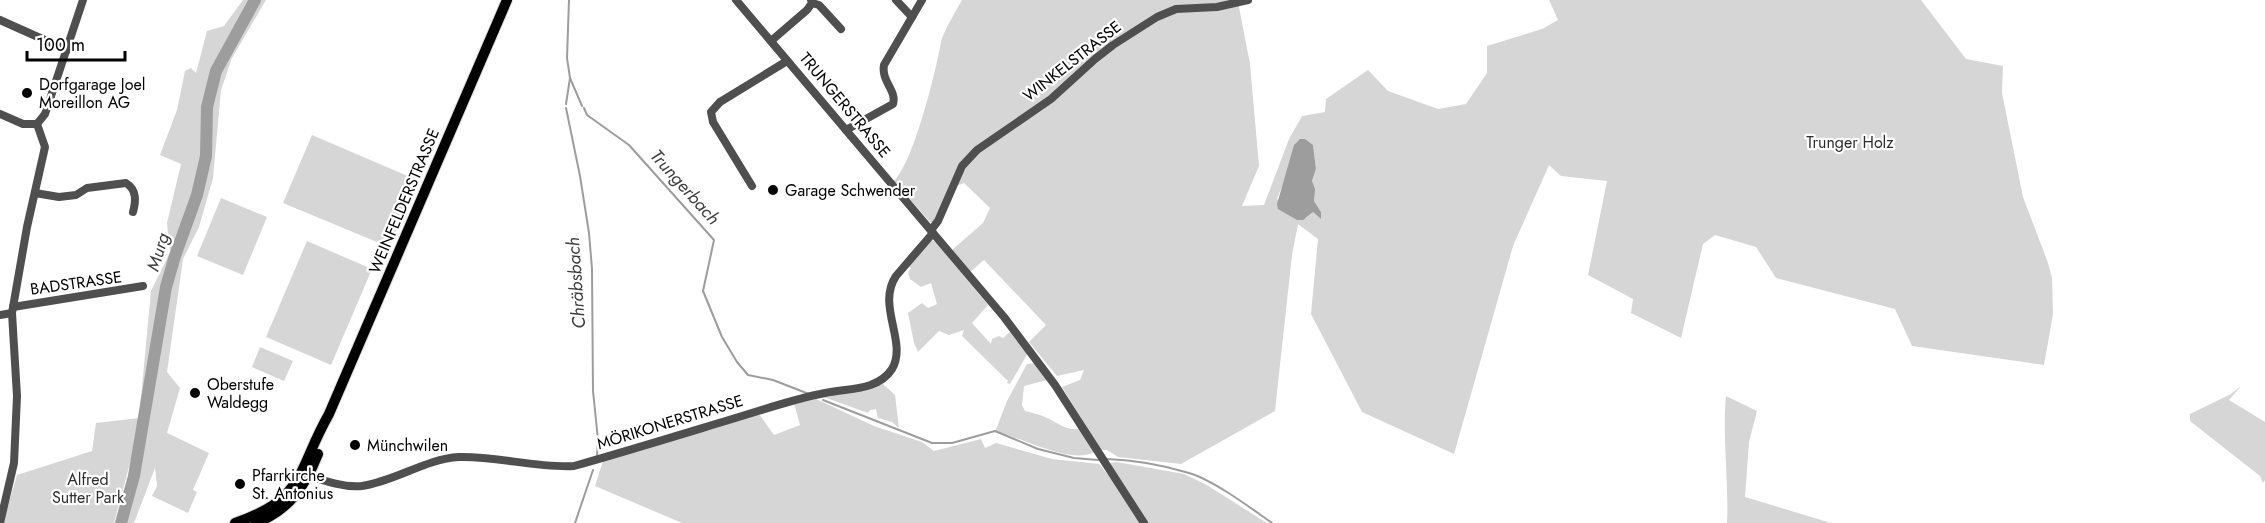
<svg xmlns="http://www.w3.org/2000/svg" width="2265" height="523" font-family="Jost,sans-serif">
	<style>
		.green { fill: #d6d6d6; fill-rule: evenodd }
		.water { fill: #9d9d9d }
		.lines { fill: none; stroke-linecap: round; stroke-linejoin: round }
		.stream { stroke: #9d9d9d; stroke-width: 2 }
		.river { stroke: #9d9d9d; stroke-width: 12 }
		.major-casing { stroke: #dbdbdb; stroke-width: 12 }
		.minor { stroke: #4f4f4f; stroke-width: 8 }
		.major { stroke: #000; stroke-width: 10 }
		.poi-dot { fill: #000; stroke: #fff; stroke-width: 2 }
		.labels { text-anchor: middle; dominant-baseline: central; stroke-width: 4.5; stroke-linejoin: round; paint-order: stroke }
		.street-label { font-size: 16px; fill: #000; stroke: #fff }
		.poi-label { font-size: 16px; fill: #000; stroke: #fff; text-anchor: start }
		.park-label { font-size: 16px; fill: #2d2d2d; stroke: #fff }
		.water-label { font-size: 18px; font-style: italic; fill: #3e3e3e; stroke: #fff }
	</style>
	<rect width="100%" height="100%" fill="#fff"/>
	<g class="green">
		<polygon points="243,0 266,0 232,58 221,90 213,178 199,227 183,259 167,372 180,388 167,433 209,453 193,490 197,492 188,513 152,496 157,486 155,468 134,523 116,523 130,476 134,448 114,523 3,523 17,475 92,451 96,423 139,418 151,291 170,252 167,223 181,164 160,155 177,110 185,71 191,68 196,73 207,31 224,26"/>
		<path d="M962 0H1241L1238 2 1250 64 1259 166 1242 206 1264 205 1289 139 1302 116 1325 112 1326 99 1368 70 1388 91 1438 109 1466 104 1487 73V46L1542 29 1558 20 1549 0H1921L1966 59 2003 66 2002 93 2023 197 2048 263 2052 278 2053 314 2044 365 1912 346 1895 309 1776 278 1756 247 1715 235 1703 244 1681 338 1631 313 1633 299 1588 275 1607 181 1561 176 1549 165 1513 246 1454 454 1362 412 1311 314 1318 239 1298 224 1292 255 1275 411 1181 464 1118 457 1107 450H1101L1062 387 1080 380 1084 370 1057 376 1029 342 1046 325 984 260 970 272 952 250 983 223 990 208 964 183 959 185 956 184 934 222H930L894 181C914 161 936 71 941 42 944 30 956 11 962 0ZM1313 145 1316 169 1312 181 1314 201 1321 212V219L1313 212 1306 218 1277 199 1285 179 1293 153Z"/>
		<polygon points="312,135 417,180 389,247 283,203"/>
		<polygon points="221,198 267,217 243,275 197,256"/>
		<polygon points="931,240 936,242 988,305 972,323 991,344 992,339 999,336 1003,338 1011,331 1028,353 1010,384 1007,383 1008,381 962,336 964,330 949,335 939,331 918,352 914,343 908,313 922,303 928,308 937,304 931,283 921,287 910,279 908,273 911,268 907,266"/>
		<polygon points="307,241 372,269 331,365 266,337"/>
		<polygon points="260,347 293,361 284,381 252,367"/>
		<path d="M1035 363 1047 380 1024 386 1022 405 1025 411C1031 413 1039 414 1045 417 1057 422 1065 431 1079 429L1095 452C1069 465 1023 437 995 432L1007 401 1027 364Z"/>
		<polygon points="883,384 895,395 899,428 892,422 878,418 876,409 870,410 868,413 821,396"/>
		<polygon points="2241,386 2229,400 2265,422 2265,480 2263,483 2260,476 2190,421 2190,414 2231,394"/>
		<path d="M1726 396 1757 411 1749 442 1745 497 1831 523H1727C1729 480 1722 439 1726 396Z"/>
		<polygon points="814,398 874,426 922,442 934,451 981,439 985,448 996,443 1052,459 1099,464 1114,482 1141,523 682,523 595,486 603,461 759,414 774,435 800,425 794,403"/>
		<polygon points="1117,462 1184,474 1205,484 1267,523 1148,523 1110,463"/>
	</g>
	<polygon class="water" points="1300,139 1305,139 1313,145 1316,169 1312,181 1315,189 1314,201 1321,212 1321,219 1313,212 1303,220 1297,220 1278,209 1277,204 1294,145"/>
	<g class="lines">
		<g class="stream">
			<polyline points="570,78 582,106"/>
			<polyline points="566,104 570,78 567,58 569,0"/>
			<polyline points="566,108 580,176 589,233 592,269 593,391 598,440 597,457"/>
			<polyline points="584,108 587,115 629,145 714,240 703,291 722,337 737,362 748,375 773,380 809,394"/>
			<polyline points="823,400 932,443 952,443 995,431 1038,449 1074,458 1098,460"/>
			<path d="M1107 459C1134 460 1163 465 1189 473 1213 480 1251 508 1272 523"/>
			<polyline points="575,523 593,470"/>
		</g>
		<polyline class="river" points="121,523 134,476 166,287 175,256 197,195 206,156 207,107 216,71 255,0"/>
		<defs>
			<g id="major">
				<path d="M235 523C306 499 297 470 329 414L507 0"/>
				<path d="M256 523C289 510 305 487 318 454"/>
			</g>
		</defs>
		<use href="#major" class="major-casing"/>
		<g class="minor">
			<polyline points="736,0 1004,317 1055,385 1144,523"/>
			<polyline points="896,0 912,17"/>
			<polyline points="812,3 819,5 841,29"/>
			<polyline points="0,20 67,50"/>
			<polyline points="771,41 807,10 812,3 811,0"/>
			<polyline points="0,114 23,124 37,124"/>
			<polyline points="37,124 45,114 83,0"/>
			<path d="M846 130 893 104C897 90 881 82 884 65L922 0"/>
			<polyline points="752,186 713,122 711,112 720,102 787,61"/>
			<path d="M35 193 59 197 76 195 87 188 126 183C137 190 136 201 133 212"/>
			<polyline points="931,230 938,221 962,166 977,150 1051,99 1095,59 1113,45 1157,17 1176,9 1217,7 1248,0"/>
			<polyline points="13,307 143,286"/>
			<polyline points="0,315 12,313"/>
			<path d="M304 474C322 480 343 488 362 486 396 481 425 459 459 457 498 456 535 468 574 466 627 451 679 435 732 419 763 410 793 399 825 393 847 388 878 391 892 369 908 342 876 306 896 276L933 233"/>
			<polyline points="0,523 14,463 17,396 12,313 27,227 45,147 37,124"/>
		</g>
		<use href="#major" class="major"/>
	</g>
	<g class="poi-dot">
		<circle cx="27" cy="93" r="6"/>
		<circle cx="773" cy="190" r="6"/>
		<circle cx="195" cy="393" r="6"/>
		<circle cx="355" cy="445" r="6"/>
		<circle cx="240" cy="484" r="6"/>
	</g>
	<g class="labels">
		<g class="street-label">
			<text transform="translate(1072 61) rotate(-38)">WINKELSTRASSE</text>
			<text transform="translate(845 105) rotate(50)">TRUNGERSTRASSE</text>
			<text transform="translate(404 201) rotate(-67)">WEINFELDERSTRASSE</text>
			<text transform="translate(76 283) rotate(-8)">BADSTRASSE</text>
			<text transform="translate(670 422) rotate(-17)">MÖRIKONERSTRASSE</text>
		</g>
		<g class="poi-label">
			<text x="39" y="84">Dorfgarage Joel<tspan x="39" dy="18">Moreillon AG</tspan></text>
			<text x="785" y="190">Garage Schwender</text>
			<text x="207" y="384">Oberstufe<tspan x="207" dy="18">Waldegg</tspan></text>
			<text x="367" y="445">Münchwilen</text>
			<text x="252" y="475">Pfarrkirche<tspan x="252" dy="18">St. Antonius</tspan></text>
		</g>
		<g class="park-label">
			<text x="1850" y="142">Trunger Holz</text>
			<text x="88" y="479">Alfred<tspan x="88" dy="18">Sutter Park</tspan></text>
		</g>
		<g class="water-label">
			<text transform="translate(685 187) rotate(48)">Trungerbach</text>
			<text transform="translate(158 252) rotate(-73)">Murg</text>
			<text transform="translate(576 283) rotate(-94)">Chräbsbach</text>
		</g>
	</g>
	<path d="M27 51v9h98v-9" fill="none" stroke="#000000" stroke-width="3"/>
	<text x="36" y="51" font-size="18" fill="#000000" stroke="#ffffff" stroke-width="4.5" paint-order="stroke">100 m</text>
</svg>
